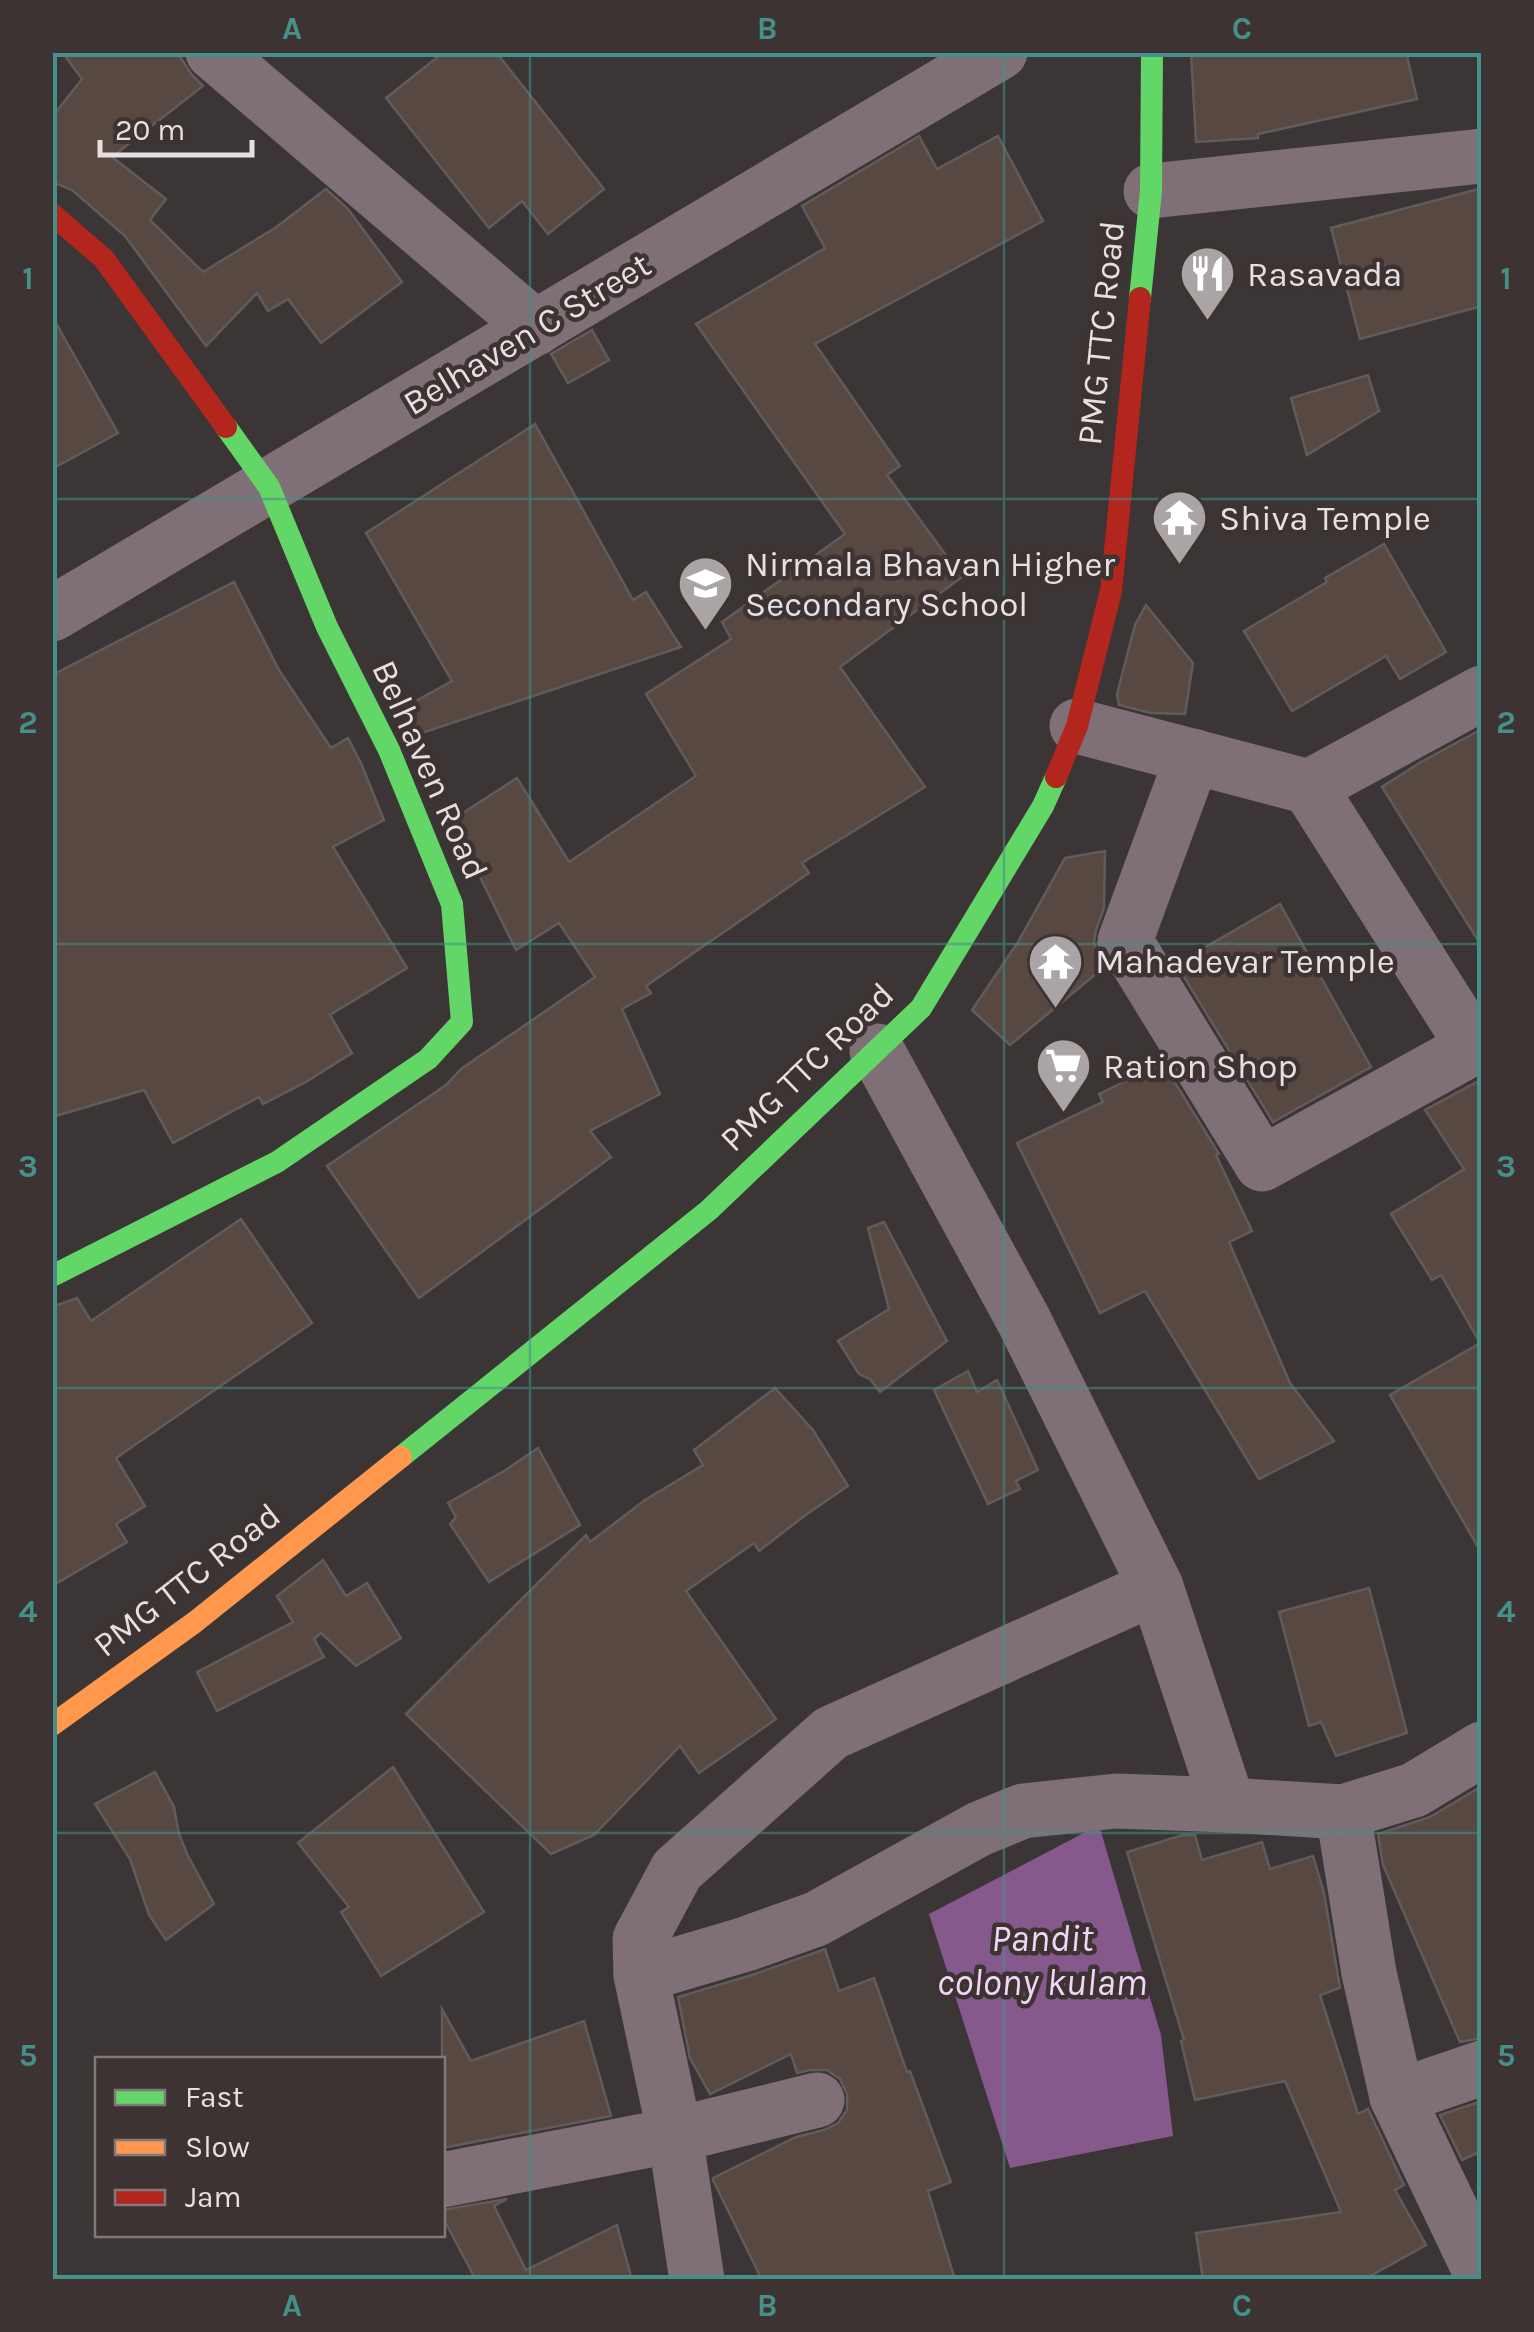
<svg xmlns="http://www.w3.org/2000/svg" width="1534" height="2332" font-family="Karla,sans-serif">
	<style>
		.water { fill: #86598d }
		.building { fill: #584842; stroke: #605c5b; stroke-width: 2.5 }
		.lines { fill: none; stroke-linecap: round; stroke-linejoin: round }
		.street { stroke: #7e7076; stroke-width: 55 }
		.fast { stroke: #63d668; stroke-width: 22 }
		.slow { stroke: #ff974d; stroke-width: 22 }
		.jam { stroke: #b3261e; stroke-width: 22 }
		.grid { fill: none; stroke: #45908a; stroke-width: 2.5; stroke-opacity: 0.55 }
		.labels { text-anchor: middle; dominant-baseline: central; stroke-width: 9; stroke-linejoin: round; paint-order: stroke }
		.poi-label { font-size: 35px; fill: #e7e0e0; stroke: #3d3333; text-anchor: start }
		.street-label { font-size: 35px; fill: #e7e0e0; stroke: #3d3333 }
		.water-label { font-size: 38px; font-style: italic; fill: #f1d5f6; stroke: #3d3333 }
		.neatline { fill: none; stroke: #45908a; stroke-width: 4 }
		.grid-label { font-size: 32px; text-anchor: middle; font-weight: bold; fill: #45908a }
	</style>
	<rect width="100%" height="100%" fill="#3b3535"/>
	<polygon class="water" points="1099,1825 1161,2035 1173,2136 1010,2168 929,1914"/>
	<g class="building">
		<polygon points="62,52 177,52 192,75 203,86 112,157 166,199 150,220 203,272 275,228 326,189 348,209 402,282 321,343 288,299 268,311 257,293 206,346 125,236 72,190 52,182 52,117 82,79"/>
		<polygon points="444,52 496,52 604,189 548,234 522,201 489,228 386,98"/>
		<polygon points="1191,52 1406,52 1417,99 1258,134 1258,138 1196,142"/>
		<polygon points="919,136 937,169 998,136 1043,221 815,344 900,466 887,475 962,577 840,667 925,787 802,863 809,873 646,986 651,993 622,1009 660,1094 590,1131 611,1157 419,1298 327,1166 446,1085 461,1069 595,977 559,923 516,950 452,820 517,778 569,862 696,776 646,694 731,639 722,622 845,534 696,324 825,248 802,206"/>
		<polygon points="1482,188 1482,306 1360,339 1331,228"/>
		<polygon points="52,316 118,433 52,469"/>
		<polygon points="592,330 609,360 568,383 551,354"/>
		<polygon points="1368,375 1379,411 1307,455 1291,398"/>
		<polygon points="535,424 633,600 646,592 681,647 416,735 403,708 452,681 366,533"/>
		<polygon points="1384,544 1446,652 1400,679 1386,656 1292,711 1244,631 1327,582 1325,578"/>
		<polygon points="234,582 279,670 331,748 348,738 361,763 384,820 333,847 407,968 330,1015 352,1053 306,1082 263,1104 259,1097 173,1143 144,1090 52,1117 52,675"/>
		<polygon points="1146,605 1193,663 1185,714 1151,713 1119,705 1117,694 1135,625"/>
		<polygon points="1482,729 1482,947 1382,787 1421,762"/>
		<polygon points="1105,851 1104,908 1096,930 1094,943 1103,968 1010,1045 972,1010 1018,942 1065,858"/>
		<polygon points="1280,904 1371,1067 1273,1122 1176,964"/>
		<polygon points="1163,1063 1219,1154 1216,1155 1252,1231 1229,1242 1290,1383 1334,1441 1259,1479 1145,1291 1100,1313 1017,1143 1103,1102 1099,1094"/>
		<polygon points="1482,1079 1482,1554 1390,1395 1480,1343 1441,1275 1432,1280 1391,1214 1464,1169 1425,1110"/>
		<polygon points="241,1219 312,1323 116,1458 145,1506 116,1524 127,1542 52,1586 52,1307 77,1298 91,1321"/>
		<polygon points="884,1222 947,1341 880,1392 870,1379 859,1374 838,1341 889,1309 868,1228"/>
		<polygon points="968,1371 977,1392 997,1380 1038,1470 1016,1481 1020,1489 988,1504 934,1390"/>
		<polygon points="775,1388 813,1430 848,1486 807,1514 759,1551 754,1543 686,1591 776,1719 699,1773 680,1746 594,1835 551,1854 406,1714 586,1535 590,1542 645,1500 703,1465 694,1450"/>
		<polygon points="538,1448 580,1525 489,1582 450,1524 456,1517 448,1503 504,1471"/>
		<polygon points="323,1560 346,1596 367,1583 401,1638 356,1666 321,1633 314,1639 324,1657 217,1711 197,1672 293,1622 277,1596"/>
		<polygon points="1369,1588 1407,1733 1336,1756 1321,1722 1309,1726 1279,1612"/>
		<polygon points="393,1767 484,1912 381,1976 341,1912 349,1907 298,1843"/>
		<polygon points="155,1772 174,1807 179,1834 187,1854 214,1904 166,1940 149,1915 130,1859 95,1804"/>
		<polygon points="1482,1786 1482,2038 1460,2042 1383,1865 1378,1834 1430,1817"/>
		<polygon points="1183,1835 1195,1835 1202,1860 1262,1842 1270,1869 1313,1856 1324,1893 1340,1988 1320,1995 1358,2114 1368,2109 1404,2185 1395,2190 1426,2245 1363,2280 1203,2280 1196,2233 1341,2212 1285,2081 1195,2100 1181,2041 1184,2040 1127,1852"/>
		<polygon points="825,1949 839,1991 874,1978 907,2072 910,2071 951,2182 928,2191 955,2280 762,2280 713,2180 713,2178 796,2137 824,2130 838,2123 847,2110 847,2094 840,2079 827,2070 810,2070 797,2073 791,2054 710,2094 690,2058 678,1997 755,1974"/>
		<polygon points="442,2009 471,2061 584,2021 611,2116 442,2148"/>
		<polygon points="1482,2101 1482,2151 1462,2160 1440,2115"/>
		<polygon points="507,2199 494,2206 526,2270 617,2225 632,2280 476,2280 442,2216 442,2210"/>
	</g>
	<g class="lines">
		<g class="street">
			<polyline points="213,52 536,328"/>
			<polyline points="1151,191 1482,156"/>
			<polyline points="52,614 1000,52"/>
			<polyline points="1077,726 1309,787 1482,693"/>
			<polyline points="1193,756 1125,941 1262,1164 1474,1047 1309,787"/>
			<polyline points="877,1051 1024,1321 1156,1587 1228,1805"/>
			<polyline points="1343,1812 1369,1973 1397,2097 1482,2275"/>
			<polyline points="641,1975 640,1939 677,1870 831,1733 1156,1587"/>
			<polyline points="1397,2097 1482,2068"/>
			<polyline points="442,2180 675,2135 817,2100"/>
			<polyline points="697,2280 675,2135 641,1975 746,1944 816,1919 979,1829 1023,1811 1116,1801 1228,1805 1343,1812 1414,1790 1482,1749"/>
		</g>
		<g class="fast">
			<polyline points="1140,298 1151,191 1152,52"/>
			<polyline points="52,1276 277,1162 428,1059 462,1022 452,904 389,750 327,627 269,487 226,427"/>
			<polyline points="401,1457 709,1210 921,1008 1043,806 1056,777"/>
		</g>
		<polyline class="slow" points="52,1725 195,1622 401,1457"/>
		<g class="jam">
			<polyline points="52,214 104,259 226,427"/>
			<polyline points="1056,777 1077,726 1111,591 1140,298"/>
		</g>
	</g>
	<path class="grid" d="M530 52V2280M1004 52V2280M52 499H1482M52 944H1482M52 1388H1482M52 1833H1482"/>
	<defs>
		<symbol id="restaurant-pin" viewBox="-11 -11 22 30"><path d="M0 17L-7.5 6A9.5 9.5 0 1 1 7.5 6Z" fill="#aba4a4" stroke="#3d3333"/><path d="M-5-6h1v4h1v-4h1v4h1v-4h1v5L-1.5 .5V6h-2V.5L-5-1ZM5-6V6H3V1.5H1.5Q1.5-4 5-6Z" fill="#fff"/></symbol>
		<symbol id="temple-pin" viewBox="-11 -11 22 30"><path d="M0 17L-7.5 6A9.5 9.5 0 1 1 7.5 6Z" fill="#aba4a4" stroke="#3d3333"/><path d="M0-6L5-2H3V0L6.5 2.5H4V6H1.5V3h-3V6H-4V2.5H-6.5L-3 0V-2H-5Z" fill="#fff"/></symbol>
		<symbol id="school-pin" viewBox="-11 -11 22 30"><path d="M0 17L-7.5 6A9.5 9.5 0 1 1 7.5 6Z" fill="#aba4a4" stroke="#3d3333"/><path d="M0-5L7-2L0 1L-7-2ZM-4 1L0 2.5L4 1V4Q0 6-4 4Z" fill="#fff"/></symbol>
		<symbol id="supermarket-pin" viewBox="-11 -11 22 30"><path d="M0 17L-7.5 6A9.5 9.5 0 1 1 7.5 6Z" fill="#aba4a4" stroke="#3d3333"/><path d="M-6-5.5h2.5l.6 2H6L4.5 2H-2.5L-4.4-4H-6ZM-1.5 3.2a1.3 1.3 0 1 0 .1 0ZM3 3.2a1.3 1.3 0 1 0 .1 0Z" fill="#fff"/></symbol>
	</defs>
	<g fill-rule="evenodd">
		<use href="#restaurant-pin" x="1176" y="242" width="63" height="86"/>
		<use href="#temple-pin" x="1148" y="486" width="63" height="86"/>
		<use href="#school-pin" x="674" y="552" width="63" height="86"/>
		<use href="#temple-pin" x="1024" y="930" width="63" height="86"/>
		<use href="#supermarket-pin" x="1032" y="1034" width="63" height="86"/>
	</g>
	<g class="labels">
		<g class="poi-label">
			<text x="1247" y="274">Rasavada</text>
			<text x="1219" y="518">Shiva Temple</text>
			<text x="745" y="564">Nirmala Bhavan Higher<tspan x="745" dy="40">Secondary School</tspan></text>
			<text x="1095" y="961">Mahadevar Temple</text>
			<text x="1103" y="1066">Ration Shop</text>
		</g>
		<g class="street-label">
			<text transform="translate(1101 333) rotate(-84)">PMG TTC Road</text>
			<text transform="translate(527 334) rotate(-31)">Belhaven C Street</text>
			<text transform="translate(430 770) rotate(66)">Belhaven Road</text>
			<text transform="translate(807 1067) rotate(-44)">PMG TTC Road</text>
			<text transform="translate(187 1580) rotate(-38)">PMG TTC Road</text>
		</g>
		<g class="water-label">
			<text x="1042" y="1938">Pandit<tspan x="1042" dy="44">colony kulam</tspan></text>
		</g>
	</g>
	<rect width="1534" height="2332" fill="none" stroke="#3d3333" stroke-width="110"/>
	<rect x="95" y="2057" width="350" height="180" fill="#3d3333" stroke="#817878" stroke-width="2.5"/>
	<rect x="115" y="2090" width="50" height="15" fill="#63d668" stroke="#817878" stroke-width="2.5"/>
	<text x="185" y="2107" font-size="30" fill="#e7e0e0">Fast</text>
	<rect x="115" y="2140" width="50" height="15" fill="#ff974d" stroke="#817878" stroke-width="2.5"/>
	<text x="185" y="2157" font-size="30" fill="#e7e0e0">Slow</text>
	<rect x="115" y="2190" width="50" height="15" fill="#b3261e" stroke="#817878" stroke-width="2.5"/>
	<text x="185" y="2207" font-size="30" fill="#e7e0e0">Jam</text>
	<path d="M100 140v15h152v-15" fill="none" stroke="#e7e0e0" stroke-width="5"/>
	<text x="115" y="140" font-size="30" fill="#e7e0e0" stroke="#3d3333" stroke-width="8" paint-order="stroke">20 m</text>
	<rect x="55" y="55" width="1424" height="2222" class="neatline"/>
	<g class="grid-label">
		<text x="292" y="39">A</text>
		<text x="767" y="39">B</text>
		<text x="1242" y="39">C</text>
		<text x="28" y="289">1</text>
		<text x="1506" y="289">1</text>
		<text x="28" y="733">2</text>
		<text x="1506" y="733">2</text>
		<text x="28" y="1177">3</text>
		<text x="1506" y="1177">3</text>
		<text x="28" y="1622">4</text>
		<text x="1506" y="1622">4</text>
		<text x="28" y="2066">5</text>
		<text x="1506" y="2066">5</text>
		<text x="292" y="2316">A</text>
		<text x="767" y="2316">B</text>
		<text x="1242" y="2316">C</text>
	</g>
</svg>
